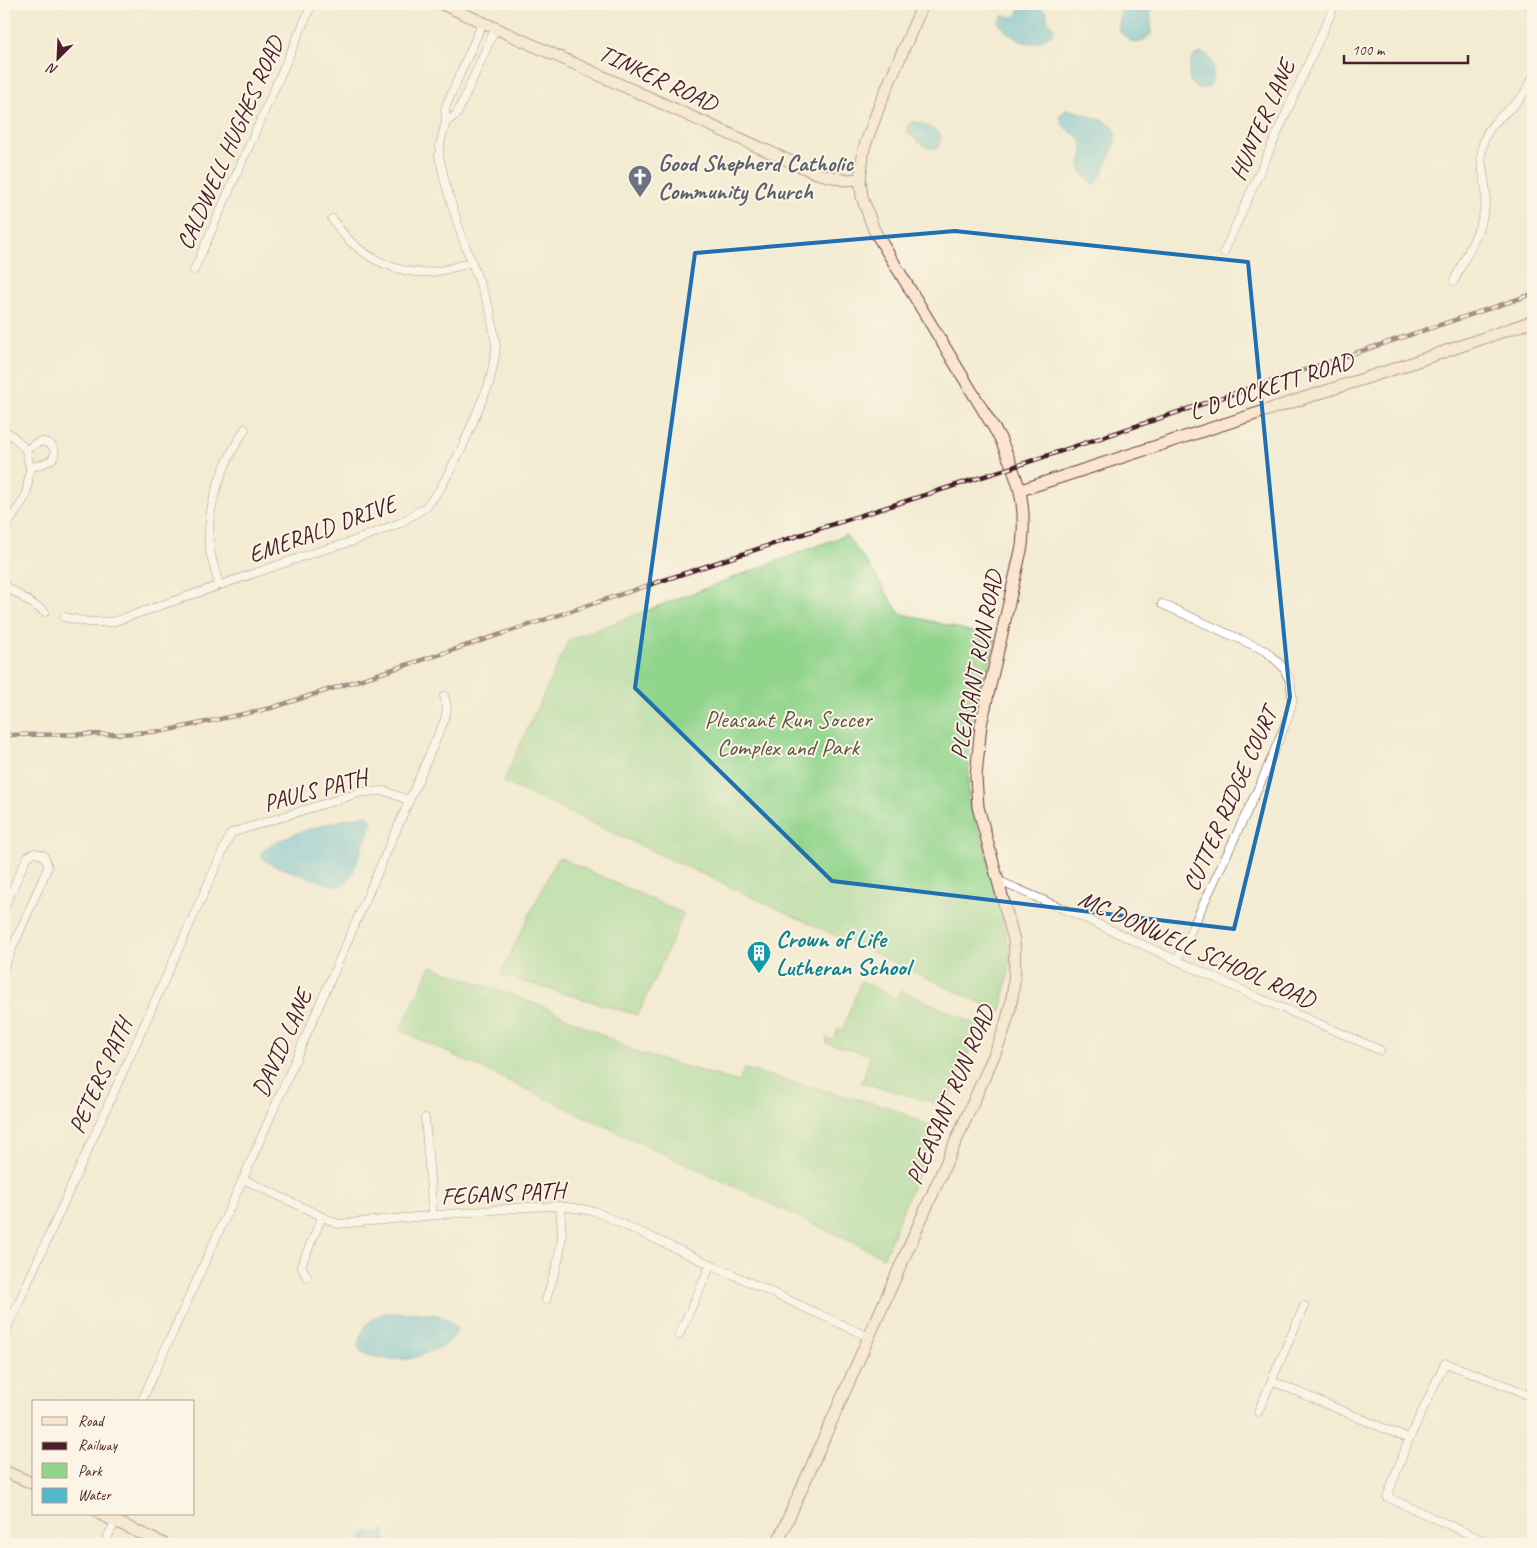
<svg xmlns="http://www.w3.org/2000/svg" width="1537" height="1548" font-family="Caveat,sans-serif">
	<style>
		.green { fill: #91d48c; stroke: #6e7a5c }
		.water { fill: #50b7cf; stroke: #4d6b7d }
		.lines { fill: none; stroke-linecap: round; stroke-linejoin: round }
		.street-casing { stroke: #633e44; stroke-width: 9 }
		.secondary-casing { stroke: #633e44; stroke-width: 13 }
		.street { stroke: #fff; stroke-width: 8 }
		.secondary { stroke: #fce5cf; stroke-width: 11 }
		.rail-casing { stroke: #4a1f2b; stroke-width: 4.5 }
		.rail { stroke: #fcf5e5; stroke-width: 2.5; stroke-dasharray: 8; stroke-linecap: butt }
		.marked { fill: none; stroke: #1f6fb2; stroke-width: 4; stroke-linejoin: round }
		.labels { text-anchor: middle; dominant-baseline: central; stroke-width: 4; stroke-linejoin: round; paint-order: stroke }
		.street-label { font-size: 24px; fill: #4a1f2b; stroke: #fcf5e5 }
		.worship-label { font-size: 24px; font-weight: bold; fill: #5b616d; stroke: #fcf5e5; text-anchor: start }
		.park-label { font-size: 24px; fill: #5f5548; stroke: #fcf5e5 }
		.culture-label { font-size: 24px; font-weight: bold; fill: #0d838f; stroke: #fcf5e5; text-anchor: start }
	</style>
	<rect width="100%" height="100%" fill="#fcf5e5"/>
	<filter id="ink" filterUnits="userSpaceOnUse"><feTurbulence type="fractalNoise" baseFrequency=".02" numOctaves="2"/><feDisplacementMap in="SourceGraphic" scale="10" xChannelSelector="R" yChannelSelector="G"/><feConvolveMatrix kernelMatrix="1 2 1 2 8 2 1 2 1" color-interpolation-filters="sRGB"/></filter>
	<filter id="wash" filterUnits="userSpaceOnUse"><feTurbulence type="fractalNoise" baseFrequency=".0096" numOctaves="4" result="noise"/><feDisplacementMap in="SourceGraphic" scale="20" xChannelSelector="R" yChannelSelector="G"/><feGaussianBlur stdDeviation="1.12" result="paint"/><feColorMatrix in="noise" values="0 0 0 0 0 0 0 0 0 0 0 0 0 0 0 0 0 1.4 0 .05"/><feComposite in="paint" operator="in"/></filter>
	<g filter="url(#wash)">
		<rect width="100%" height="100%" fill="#f3ebd2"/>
		<g class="green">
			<polygon points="846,535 868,564 899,613 996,638 969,748 968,798 991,865 1011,960 1001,1012 503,782 569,640"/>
			<polygon points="558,857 684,914 638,1015 500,975"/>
			<polygon points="431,966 547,1008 641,1054 739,1082 744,1069 888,1107 936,1128 884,1257 400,1030"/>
			<polygon points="861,981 896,998 900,990 980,1026 946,1106 860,1082 863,1080 870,1055 826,1043 827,1038 833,1040 838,1029 843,1029"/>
		</g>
		<g class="water">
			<path d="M1019 4H1034L1044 10 1047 13 1048 21 1054 28 1053 33C1048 37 1041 41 1035 43 1023 46 1003 32 998 21L1003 16 1014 17 1019 12Z"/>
			<polygon points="1116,4 1146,4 1151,10 1151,34 1143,41 1136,43 1130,41 1118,30 1121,11"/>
			<path d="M1201 53 1207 54C1215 64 1215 74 1210 86 1187 96 1184 69 1195 55Z"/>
			<path d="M1067 109C1078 112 1103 119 1111 125 1126 136 1101 174 1095 186 1091 180 1082 177 1080 168 1079 159 1087 150 1081 141 1074 131 1059 129 1060 115Z"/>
			<polygon points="913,121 926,125 941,135 940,144 937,149 926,147 908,134 908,125"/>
			<path d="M368 815 372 820C371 832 368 833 364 843 357 858 355 880 338 887L275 866 266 861 261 854C268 837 349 817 368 815Z"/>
			<path d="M386 1313C406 1313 448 1308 457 1330L452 1339 442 1347 410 1359 390 1360 363 1354 358 1347C363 1328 366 1319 386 1313Z"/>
			<polygon points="382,1529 384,1530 386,1540 390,1544 360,1544 364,1534 367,1532 380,1534"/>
		</g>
	</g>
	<g filter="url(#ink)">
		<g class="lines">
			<defs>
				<g id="street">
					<polyline points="1530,4 1533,14"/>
					<polyline points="446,122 457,114 496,27"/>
					<path d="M332 219C338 227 344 236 352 243 374 263 408 277 438 271 449 269 461 265 472 262"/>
					<polyline points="1224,252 1335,4"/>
					<polyline points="194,270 312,4"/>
					<path d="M1454 281C1465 257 1486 223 1486 196 1486 176 1477 161 1484 140 1490 122 1507 113 1519 100 1525 94 1529 85 1533 77"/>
					<polyline points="4,430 15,438 26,450 30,468 26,496 4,530"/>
					<path d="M26 450C31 447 35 443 40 442 49 440 60 450 52 459 47 464 36 465 30 468"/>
					<polyline points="4,585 45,612"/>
					<path d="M219 585C216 572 210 557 209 543 207 503 224 462 245 429"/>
					<polyline points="1162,604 1266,651 1283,667 1290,681 1292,693 1292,703 1288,718 1263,778 1177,960"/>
					<polyline points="64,617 88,622 113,622 316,552 351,542 400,523 426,507 440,489 462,448 489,384 495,356 496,345 490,310 462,237 446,186 439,156 440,144 446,122 445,108 483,22"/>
					<polyline points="999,881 1089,920 1259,998 1380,1050"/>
					<polyline points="4,908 27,857 34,853 43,855 46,860 48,867 4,967"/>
					<polyline points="425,1118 433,1215"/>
					<polyline points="243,1179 338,1224 526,1207 560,1206 594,1211 869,1337"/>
					<polyline points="307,1277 301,1266 322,1217"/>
					<polyline points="546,1300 559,1258 562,1235 560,1206"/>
					<polyline points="4,1335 231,833 362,792 385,791 408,800"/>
					<polyline points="679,1335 711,1264"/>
					<polyline points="1272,1381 1409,1439"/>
					<polyline points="141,1402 243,1179 445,719 447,707 444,696"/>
					<polyline points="1258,1412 1304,1306"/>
					<polyline points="104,1544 115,1522"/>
					<polyline points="1491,1544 1387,1497 1409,1439 1445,1363 1515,1389 1533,1398"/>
				</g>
				<g id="secondary">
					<polyline points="442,4 816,173 844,180 860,179"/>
					<polyline points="1021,490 1400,367 1533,321"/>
					<polyline points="4,1471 34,1484"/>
					<polyline points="100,1514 164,1544"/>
					<path d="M777 1544 995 1053C1012 1013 1017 983 1014 940L978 807 976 776 981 725 1022 546C1027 500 1018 479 1000 438L874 230 862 197 860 179 864 148 880 104 923 4"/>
				</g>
			</defs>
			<use href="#street" class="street-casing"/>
			<use href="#secondary" class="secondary-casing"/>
			<use href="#street" class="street"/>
			<use href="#secondary" class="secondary"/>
			<defs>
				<polyline id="rail" points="4,735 121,734 164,731 271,708 444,653 815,530 1013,467 1533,294"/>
			</defs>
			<use href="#rail" class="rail-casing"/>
			<use href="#rail" class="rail"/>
		</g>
	</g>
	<path d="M0 0H1537V1548H0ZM955 231 1248 262 1290 697 1234 929 832 881 635 688 695 253Z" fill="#f3ebd2" fill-opacity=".55" fill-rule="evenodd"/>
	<path class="marked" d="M955 231 1248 262 1290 697 1234 929 832 881 635 688 695 253Z"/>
	<defs>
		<symbol id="church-pin" viewBox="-11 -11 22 30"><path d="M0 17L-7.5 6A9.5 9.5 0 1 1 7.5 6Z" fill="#6b7280" stroke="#fcf5e5"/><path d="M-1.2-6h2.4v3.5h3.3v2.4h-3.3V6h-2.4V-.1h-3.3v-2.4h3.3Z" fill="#fff"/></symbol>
		<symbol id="building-pin" viewBox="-11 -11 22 30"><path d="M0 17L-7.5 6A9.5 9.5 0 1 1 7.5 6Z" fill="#0f9aa8" stroke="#fcf5e5"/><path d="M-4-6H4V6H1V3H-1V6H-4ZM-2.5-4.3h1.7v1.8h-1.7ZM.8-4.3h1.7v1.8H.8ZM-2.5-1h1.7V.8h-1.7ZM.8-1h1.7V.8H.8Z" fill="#fff"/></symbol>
	</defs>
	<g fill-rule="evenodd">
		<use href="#church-pin" x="626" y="163" width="28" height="38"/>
		<use href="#building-pin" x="745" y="939" width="28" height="38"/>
	</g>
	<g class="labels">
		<g class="street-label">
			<text transform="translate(658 78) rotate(25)">TINKER ROAD</text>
			<text transform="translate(1262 120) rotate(-66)">HUNTER LANE</text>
			<text transform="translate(230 143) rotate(-66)">CALDWELL HUGHES ROAD</text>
			<text transform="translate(1271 386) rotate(-18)">L D LOCKETT ROAD</text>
			<text transform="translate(322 529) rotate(-20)">EMERALD DRIVE</text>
			<text transform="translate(976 665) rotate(-79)">PLEASANT RUN ROAD</text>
			<text transform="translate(315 790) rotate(-15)">PAULS PATH</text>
			<text transform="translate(1230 799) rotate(-66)">CUTTER RIDGE COURT</text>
			<text transform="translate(1197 949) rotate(24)">MC DONWELL SCHOOL ROAD</text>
			<text transform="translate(282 1043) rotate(-66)">DAVID LANE</text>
			<text transform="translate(100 1076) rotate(-66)">PETERS PATH</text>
			<text transform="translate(950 1095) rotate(-67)">PLEASANT RUN ROAD</text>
			<text transform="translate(503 1193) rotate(-3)">FEGANS PATH</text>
		</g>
		<g class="worship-label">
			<text x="658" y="163">Good Shepherd Catholic<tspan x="658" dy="28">Community Church</tspan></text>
		</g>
		<g class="park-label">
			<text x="788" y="719">Pleasant Run Soccer<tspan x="788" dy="28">Complex and Park</tspan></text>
		</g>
		<g class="culture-label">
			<text x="776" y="939">Crown of Life<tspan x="776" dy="28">Lutheran School</tspan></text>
		</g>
	</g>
	<rect width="1537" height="1548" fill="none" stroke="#fcf5e5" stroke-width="20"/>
	<rect x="32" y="1400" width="162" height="115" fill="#fcf5e5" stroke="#b59f9b"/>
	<rect x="42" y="1417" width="25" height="8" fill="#fce5cf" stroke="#b59f9b"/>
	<text x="78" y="1426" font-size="15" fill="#4a1f2b">Road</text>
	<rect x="42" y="1442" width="25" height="8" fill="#4a1f2b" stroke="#b59f9b"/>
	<text x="78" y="1450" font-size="15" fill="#4a1f2b">Railway</text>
	<rect x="42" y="1463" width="25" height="15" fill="#91d48c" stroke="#b59f9b"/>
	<text x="78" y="1476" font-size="15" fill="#4a1f2b">Park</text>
	<rect x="42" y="1488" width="25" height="15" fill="#50b7cf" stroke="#b59f9b"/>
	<text x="78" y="1500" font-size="15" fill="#4a1f2b">Water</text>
	<g transform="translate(58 58) rotate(204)" stroke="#fcf5e5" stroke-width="4" paint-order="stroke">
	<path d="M0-4L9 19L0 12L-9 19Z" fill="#4a1f2b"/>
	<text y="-8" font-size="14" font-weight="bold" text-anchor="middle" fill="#4a1f2b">N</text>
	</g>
	<path d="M1344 55v8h124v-8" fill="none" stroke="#4a1f2b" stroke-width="2.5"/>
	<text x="1352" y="55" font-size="15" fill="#4a1f2b" stroke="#fcf5e5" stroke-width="4" paint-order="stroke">100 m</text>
</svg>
